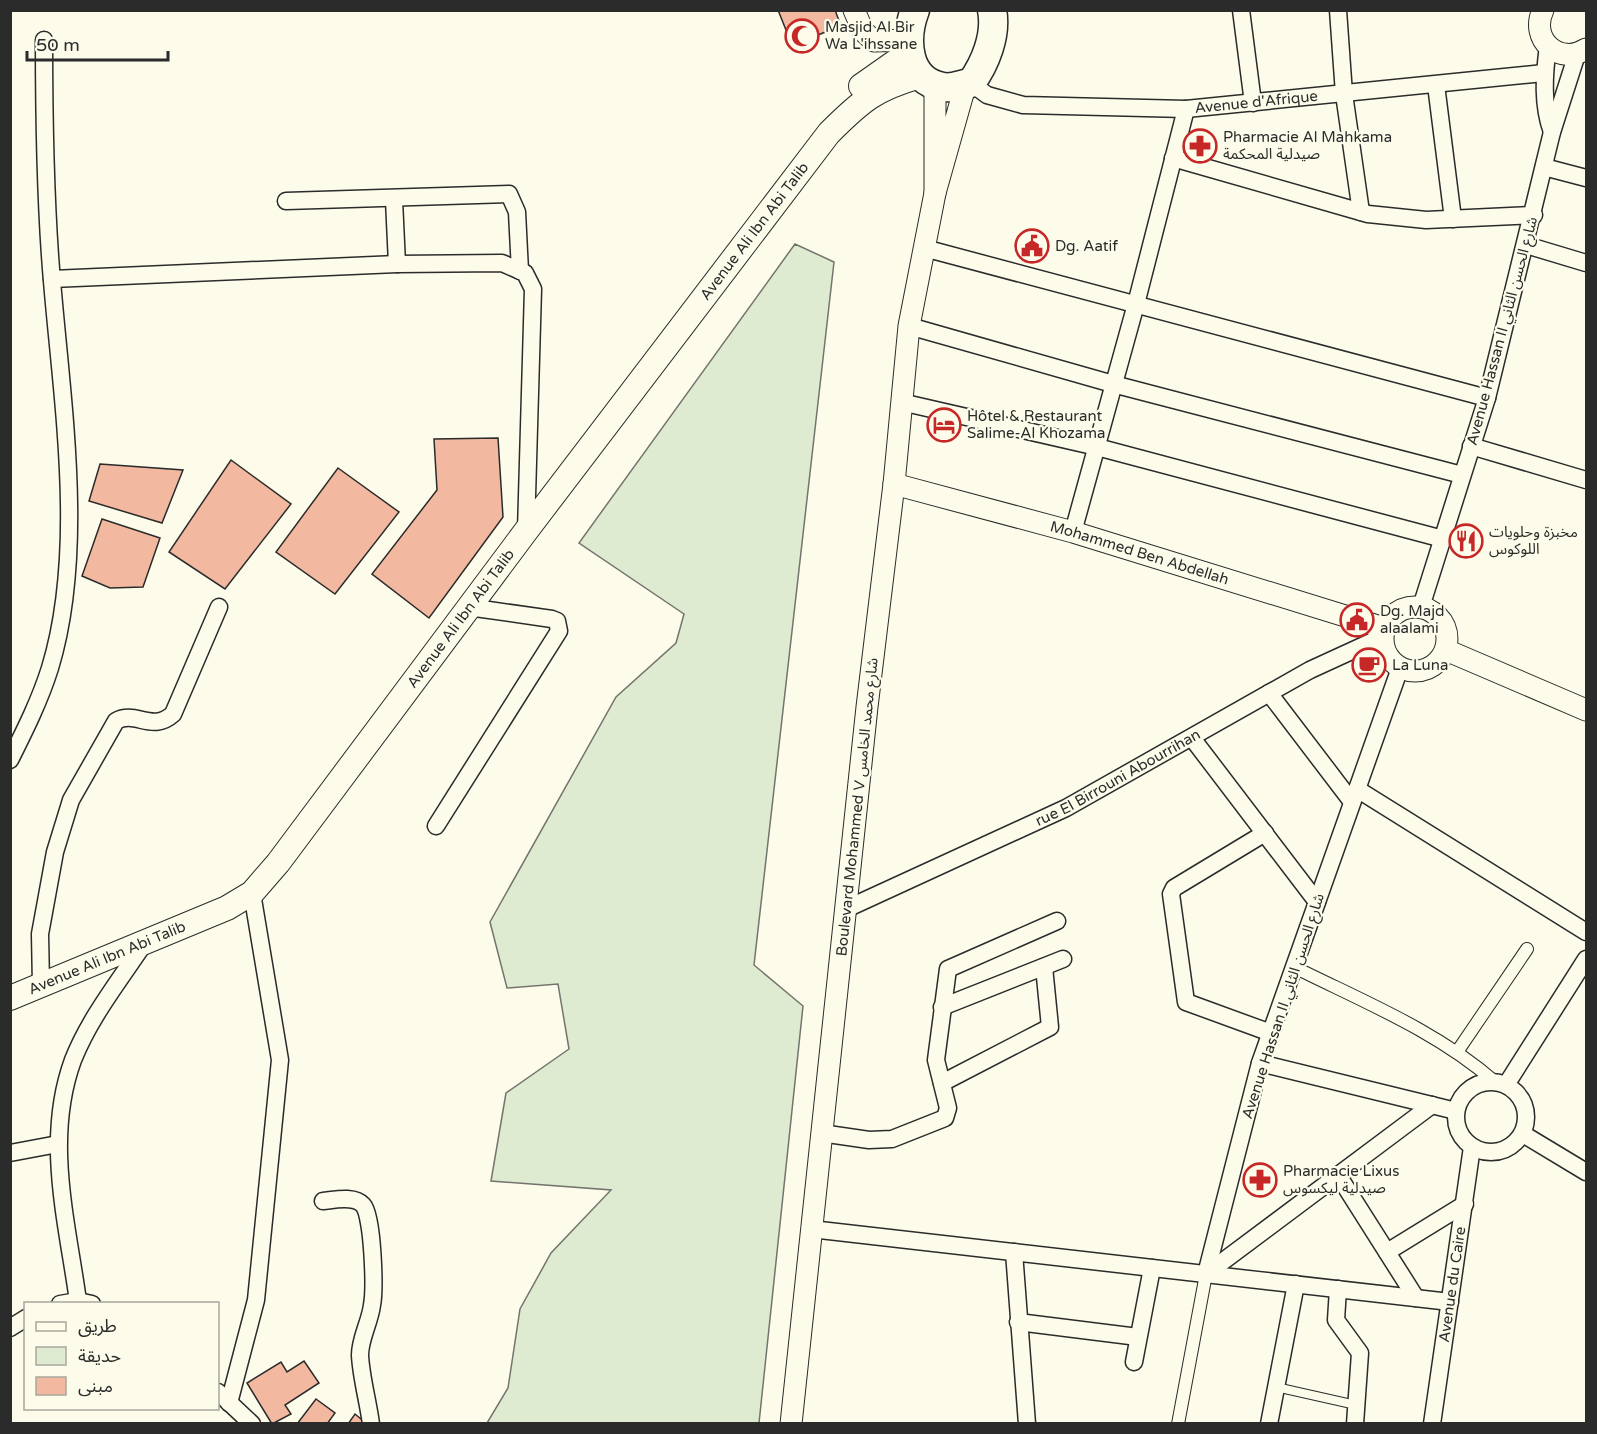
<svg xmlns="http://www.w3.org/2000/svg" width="1597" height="1434" font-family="'Varela Round','Noto Sans Arabic',sans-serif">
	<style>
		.green { fill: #deebd1; stroke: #74746e; stroke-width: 1.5 }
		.building { fill: #f2b8a0; stroke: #2b2b2b; stroke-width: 1.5 }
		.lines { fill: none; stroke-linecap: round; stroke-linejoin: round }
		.service-casing { stroke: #2b2b2b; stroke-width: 10 }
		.pedestrian-casing { stroke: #2b2b2b; stroke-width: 14 }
		.minor-casing { stroke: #2b2b2b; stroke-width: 19 }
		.tertiary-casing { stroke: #2b2b2b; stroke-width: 23 }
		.secondary-casing { stroke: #2b2b2b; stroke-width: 26 }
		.trunk-casing { stroke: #2b2b2b; stroke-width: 31 }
		.service { stroke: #fdfbea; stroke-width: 8 }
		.pedestrian { stroke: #fdfbea; stroke-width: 12 }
		.minor { stroke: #fdfbea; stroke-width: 16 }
		.tertiary { stroke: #fdfbea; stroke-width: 21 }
		.secondary { stroke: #fdfbea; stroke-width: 24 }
		.trunk { stroke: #fdfbea; stroke-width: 28 }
		.labels { text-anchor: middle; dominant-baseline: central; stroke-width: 4.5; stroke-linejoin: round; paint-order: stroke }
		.poi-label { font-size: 15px; fill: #2b2b2b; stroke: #fdfbea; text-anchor: start }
		.street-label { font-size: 15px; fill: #2b2b2b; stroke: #fdfbea }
	</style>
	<rect width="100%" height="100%" fill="#fdfbea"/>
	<polygon class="green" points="795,244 834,262 754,965 803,1006 759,1423 487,1423 508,1388 520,1309 551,1253 611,1190 491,1181 506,1093 569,1049 558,984 507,988 490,922 616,697 676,643 684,614 579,543"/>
	<g class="building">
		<polygon points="778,10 835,10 841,26 792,45"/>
		<polygon points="498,438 503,517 429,618 372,574 437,490 434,439"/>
		<polygon points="231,460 291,504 225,589 169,552"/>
		<polygon points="100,464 183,470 162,523 89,501"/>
		<polygon points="338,468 399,512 335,594 276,552"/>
		<polygon points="102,519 160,538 143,587 110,588 82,576"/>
		<polygon points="304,1361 319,1383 285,1405 291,1414 272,1424 247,1383 281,1362 287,1372"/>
		<polygon points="316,1399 335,1413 327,1424 297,1424"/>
		<polygon points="355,1414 367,1424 348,1424"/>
	</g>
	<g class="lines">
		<defs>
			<polyline id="service" points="1276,1387 1356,1405"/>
			<g id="pedestrian">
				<path d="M1294 967C1362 1001 1437 1031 1495 1082"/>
				<polyline points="1457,1052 1527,949"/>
				<polyline points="1178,1424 1206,1274"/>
			</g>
			<g id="minor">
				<polyline points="1241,10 1253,103"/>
				<polyline points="1338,10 1344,94 1361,212"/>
				<path d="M1548 46C1544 75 1542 105 1552 132"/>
				<path id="s1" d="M971 83 987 95 1023 105 1186 109 1544 73"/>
				<polyline points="1436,85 1453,219"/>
				<polyline points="1173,158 1368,214 1426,220 1534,215"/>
				<polyline points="1544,167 1586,178"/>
				<polyline points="394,200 397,264"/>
				<polyline points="286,201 509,194 517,212 520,271"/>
				<polyline points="1526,245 1586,263"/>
				<polyline points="924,248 1487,398"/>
				<polyline points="52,279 397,264 502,263 525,273 533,289 526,531"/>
				<polyline points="909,326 1113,384 1462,475"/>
				<polyline points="901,402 1097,447 1443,539"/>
				<polyline points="1471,446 1586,480"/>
				<polyline points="1073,532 1136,304 1186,109"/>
				<polyline points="1421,607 1487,398 1552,132 1577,54"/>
				<polyline points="1269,693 1352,802"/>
				<polyline points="1192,738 1317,902"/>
				<path d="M10 760C25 730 40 700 50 668 86 550 62 402 52 281 45 201 44 121 44 40"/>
				<polyline points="1357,789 1586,932"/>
				<polyline points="436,826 559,631 557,621 552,619 468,607"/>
				<polyline points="1265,833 1174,888 1171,894 1186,1002 1271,1033"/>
				<path id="s2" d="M846 909 1066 808 1310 670 1382 637"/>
				<path d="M41 985 40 934 55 852 71 800 116 721C136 710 152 733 173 714L219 607"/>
				<polyline points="942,1007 1063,959"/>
				<polyline points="1260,1063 1456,1111"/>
				<circle cx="1491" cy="1117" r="35"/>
				<polyline points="942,1083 1050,1027 1044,967"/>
				<polyline points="1506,1085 1586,959"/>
				<polyline points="821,1133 869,1140 892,1139 945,1118 948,1108 936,1060 948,969 1057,921"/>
				<polyline points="1523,1134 1586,1172"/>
				<polyline points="10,1153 58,1144"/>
				<polyline points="1338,1175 1416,1298"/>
				<path d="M323 1201C334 1200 354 1195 363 1205 373 1216 375 1289 372 1305 370 1322 360 1338 360 1355 361 1377 368 1401 371 1424"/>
				<polyline points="811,1229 1450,1302"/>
				<polyline points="1014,1252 1027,1424"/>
				<polyline points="1387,1252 1465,1204"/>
				<polyline points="1206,1274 1260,1063 1400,668"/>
				<polyline points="1206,1274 1432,1105"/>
				<polyline points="1338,1289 1336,1320 1360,1353 1355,1424"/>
				<path d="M78 1301C67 1221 44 1139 73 1060 90 1017 120 980 145 942"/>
				<polyline points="60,1304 78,1301 92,1304"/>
				<polyline points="1018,1322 1138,1337"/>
				<polyline points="10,1328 26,1318"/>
				<polyline points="1134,1362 1152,1268"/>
				<polyline points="218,1392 252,1424"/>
				<polyline points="229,1403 256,1300 280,1060 252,893"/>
				<polyline points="1269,1424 1296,1284"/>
				<path id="s3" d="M1432 1424 1472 1147"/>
			</g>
			<g id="tertiary">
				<polyline points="854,10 863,31 874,41 908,40"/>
				<path d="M1543 10C1529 40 1560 66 1586 49"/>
				<polyline points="935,85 935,193 966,83"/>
				<path id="s4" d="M894 484 1073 532 1384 628"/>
				<circle cx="1415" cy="639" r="32"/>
				<polyline points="1446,650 1586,710"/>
				<polyline points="791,1424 867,707 894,484 909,326 935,193"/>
			</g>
			<g id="secondary">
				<polyline points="861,86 908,53"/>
				<path id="s5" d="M10 998 227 908 252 893 278 863 526 531 829 133C862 100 875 89 920 76"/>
			</g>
			<path id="trunk" d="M915 10C904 39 906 81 943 87 952 89 962 84 971 83 985 64 997 35 992 10"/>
		</defs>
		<use href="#service" class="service-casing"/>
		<use href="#pedestrian" class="pedestrian-casing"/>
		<use href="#minor" class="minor-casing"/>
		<use href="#tertiary" class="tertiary-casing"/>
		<use href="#secondary" class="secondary-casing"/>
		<use href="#trunk" class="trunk-casing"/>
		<use href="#service" class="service"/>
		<use href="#pedestrian" class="pedestrian"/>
		<use href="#minor" class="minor"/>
		<use href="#tertiary" class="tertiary"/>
		<use href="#secondary" class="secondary"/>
		<use href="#trunk" class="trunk"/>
	</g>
	<defs>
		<symbol id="mosque-ring" viewBox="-11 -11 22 22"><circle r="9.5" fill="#fdfbea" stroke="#c62828" stroke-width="1.5"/><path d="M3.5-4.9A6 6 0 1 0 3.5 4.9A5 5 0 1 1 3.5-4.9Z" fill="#c62828"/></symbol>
		<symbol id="pharmacy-ring" viewBox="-11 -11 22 22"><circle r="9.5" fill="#fdfbea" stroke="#c62828" stroke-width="1.5"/><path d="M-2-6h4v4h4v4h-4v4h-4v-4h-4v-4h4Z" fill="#c62828"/></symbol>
		<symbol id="civic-ring" viewBox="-11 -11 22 22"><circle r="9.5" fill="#fdfbea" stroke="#c62828" stroke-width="1.5"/><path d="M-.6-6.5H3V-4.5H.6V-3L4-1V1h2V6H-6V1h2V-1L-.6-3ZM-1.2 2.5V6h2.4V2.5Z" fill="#c62828"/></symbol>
		<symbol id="hotel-ring" viewBox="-11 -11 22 22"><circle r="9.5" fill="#fdfbea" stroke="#c62828" stroke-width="1.5"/><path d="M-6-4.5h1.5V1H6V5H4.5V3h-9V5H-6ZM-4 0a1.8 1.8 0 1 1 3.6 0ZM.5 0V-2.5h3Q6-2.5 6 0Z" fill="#c62828"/></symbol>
		<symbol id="restaurant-ring" viewBox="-11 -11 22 22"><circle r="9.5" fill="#fdfbea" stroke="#c62828" stroke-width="1.5"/><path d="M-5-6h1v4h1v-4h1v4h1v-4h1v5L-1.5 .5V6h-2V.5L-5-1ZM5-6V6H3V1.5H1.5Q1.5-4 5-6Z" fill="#c62828"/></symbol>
		<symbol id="cafe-ring" viewBox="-11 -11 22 22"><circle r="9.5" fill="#fdfbea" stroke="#c62828" stroke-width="1.5"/><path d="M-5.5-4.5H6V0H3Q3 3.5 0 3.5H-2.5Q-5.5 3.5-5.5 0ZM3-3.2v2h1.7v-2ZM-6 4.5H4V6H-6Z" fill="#c62828"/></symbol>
	</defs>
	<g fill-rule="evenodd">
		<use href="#mosque-ring" x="783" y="17" width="38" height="38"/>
		<use href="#pharmacy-ring" x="1181" y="127" width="38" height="38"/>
		<use href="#civic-ring" x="1013" y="227" width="38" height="38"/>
		<use href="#hotel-ring" x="925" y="406" width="38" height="38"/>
		<use href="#restaurant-ring" x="1447" y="522" width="38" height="38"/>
		<use href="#civic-ring" x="1338" y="601" width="38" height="38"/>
		<use href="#cafe-ring" x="1350" y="646" width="38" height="38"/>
		<use href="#pharmacy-ring" x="1241" y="1161" width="38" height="38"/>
	</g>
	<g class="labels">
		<g class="poi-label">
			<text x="825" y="27">Masjid Al Bir<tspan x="825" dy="17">Wa L'ihssane</tspan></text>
			<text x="1223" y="137">Pharmacie Al Mahkama<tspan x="1223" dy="17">صيدلية المحكمة</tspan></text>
			<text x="1055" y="246">Dg. Aatif</text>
			<text x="967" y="416">Hôtel &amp; Restaurant<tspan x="967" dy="17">Salime-Al Khozama</tspan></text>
			<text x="1489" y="532">مخبزة وحلويات<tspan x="1489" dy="17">اللوكوس</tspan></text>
			<text x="1380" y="611">Dg. Majd<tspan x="1380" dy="17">alaalami</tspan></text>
			<text x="1392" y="665">La Luna</text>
			<text x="1283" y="1171">Pharmacie Lixus<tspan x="1283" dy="17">صيدلية ليكسوس</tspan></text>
		</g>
		<g class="street-label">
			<text stroke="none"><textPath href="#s1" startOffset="291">Avenue d'Afrique</textPath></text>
			<text stroke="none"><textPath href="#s5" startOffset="1095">Avenue Ali Ibn Abi Talib</textPath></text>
			<text transform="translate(1502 331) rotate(-75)">Avenue Hassan II شارع الحسن الثاني</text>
			<text stroke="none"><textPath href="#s4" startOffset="255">Mohammed Ben Abdellah</textPath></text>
			<text stroke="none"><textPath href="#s5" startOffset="609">Avenue Ali Ibn Abi Talib</textPath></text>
			<text stroke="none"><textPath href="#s2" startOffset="302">rue El Birrouni Abourrihan</textPath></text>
			<text transform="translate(857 807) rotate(-84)">Boulevard Mohammed V شارع محمد الخامس</text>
			<text stroke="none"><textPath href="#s5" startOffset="105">Avenue Ali Ibn Abi Talib</textPath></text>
			<text transform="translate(1283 1006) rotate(-72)">Avenue Hassan II شارع الحسن الثاني</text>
			<text stroke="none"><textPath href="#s3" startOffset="141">Avenue du Caire</textPath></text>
		</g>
	</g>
	<rect width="1597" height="1434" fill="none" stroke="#2b2b2b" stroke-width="24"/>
	<rect x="24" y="1302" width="195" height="108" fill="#fdfbea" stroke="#a9a89e" stroke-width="1.5"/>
	<rect x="36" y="1322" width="30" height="9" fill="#fdfbea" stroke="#a9a89e" stroke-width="1.5"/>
	<text x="78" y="1332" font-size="18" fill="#2b2b2b">طريق</text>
	<rect x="36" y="1347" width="30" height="18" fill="#deebd1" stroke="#a9a89e" stroke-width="1.5"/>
	<text x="78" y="1362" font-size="18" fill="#2b2b2b">حديقة</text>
	<rect x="36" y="1377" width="30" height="18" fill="#f2b8a0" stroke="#a9a89e" stroke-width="1.5"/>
	<text x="78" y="1392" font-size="18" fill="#2b2b2b">مبنى</text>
	<path d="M27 51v9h141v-9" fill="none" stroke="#2b2b2b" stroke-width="3"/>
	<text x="36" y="51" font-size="18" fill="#2b2b2b" stroke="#fdfbea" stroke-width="4.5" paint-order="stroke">50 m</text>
</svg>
